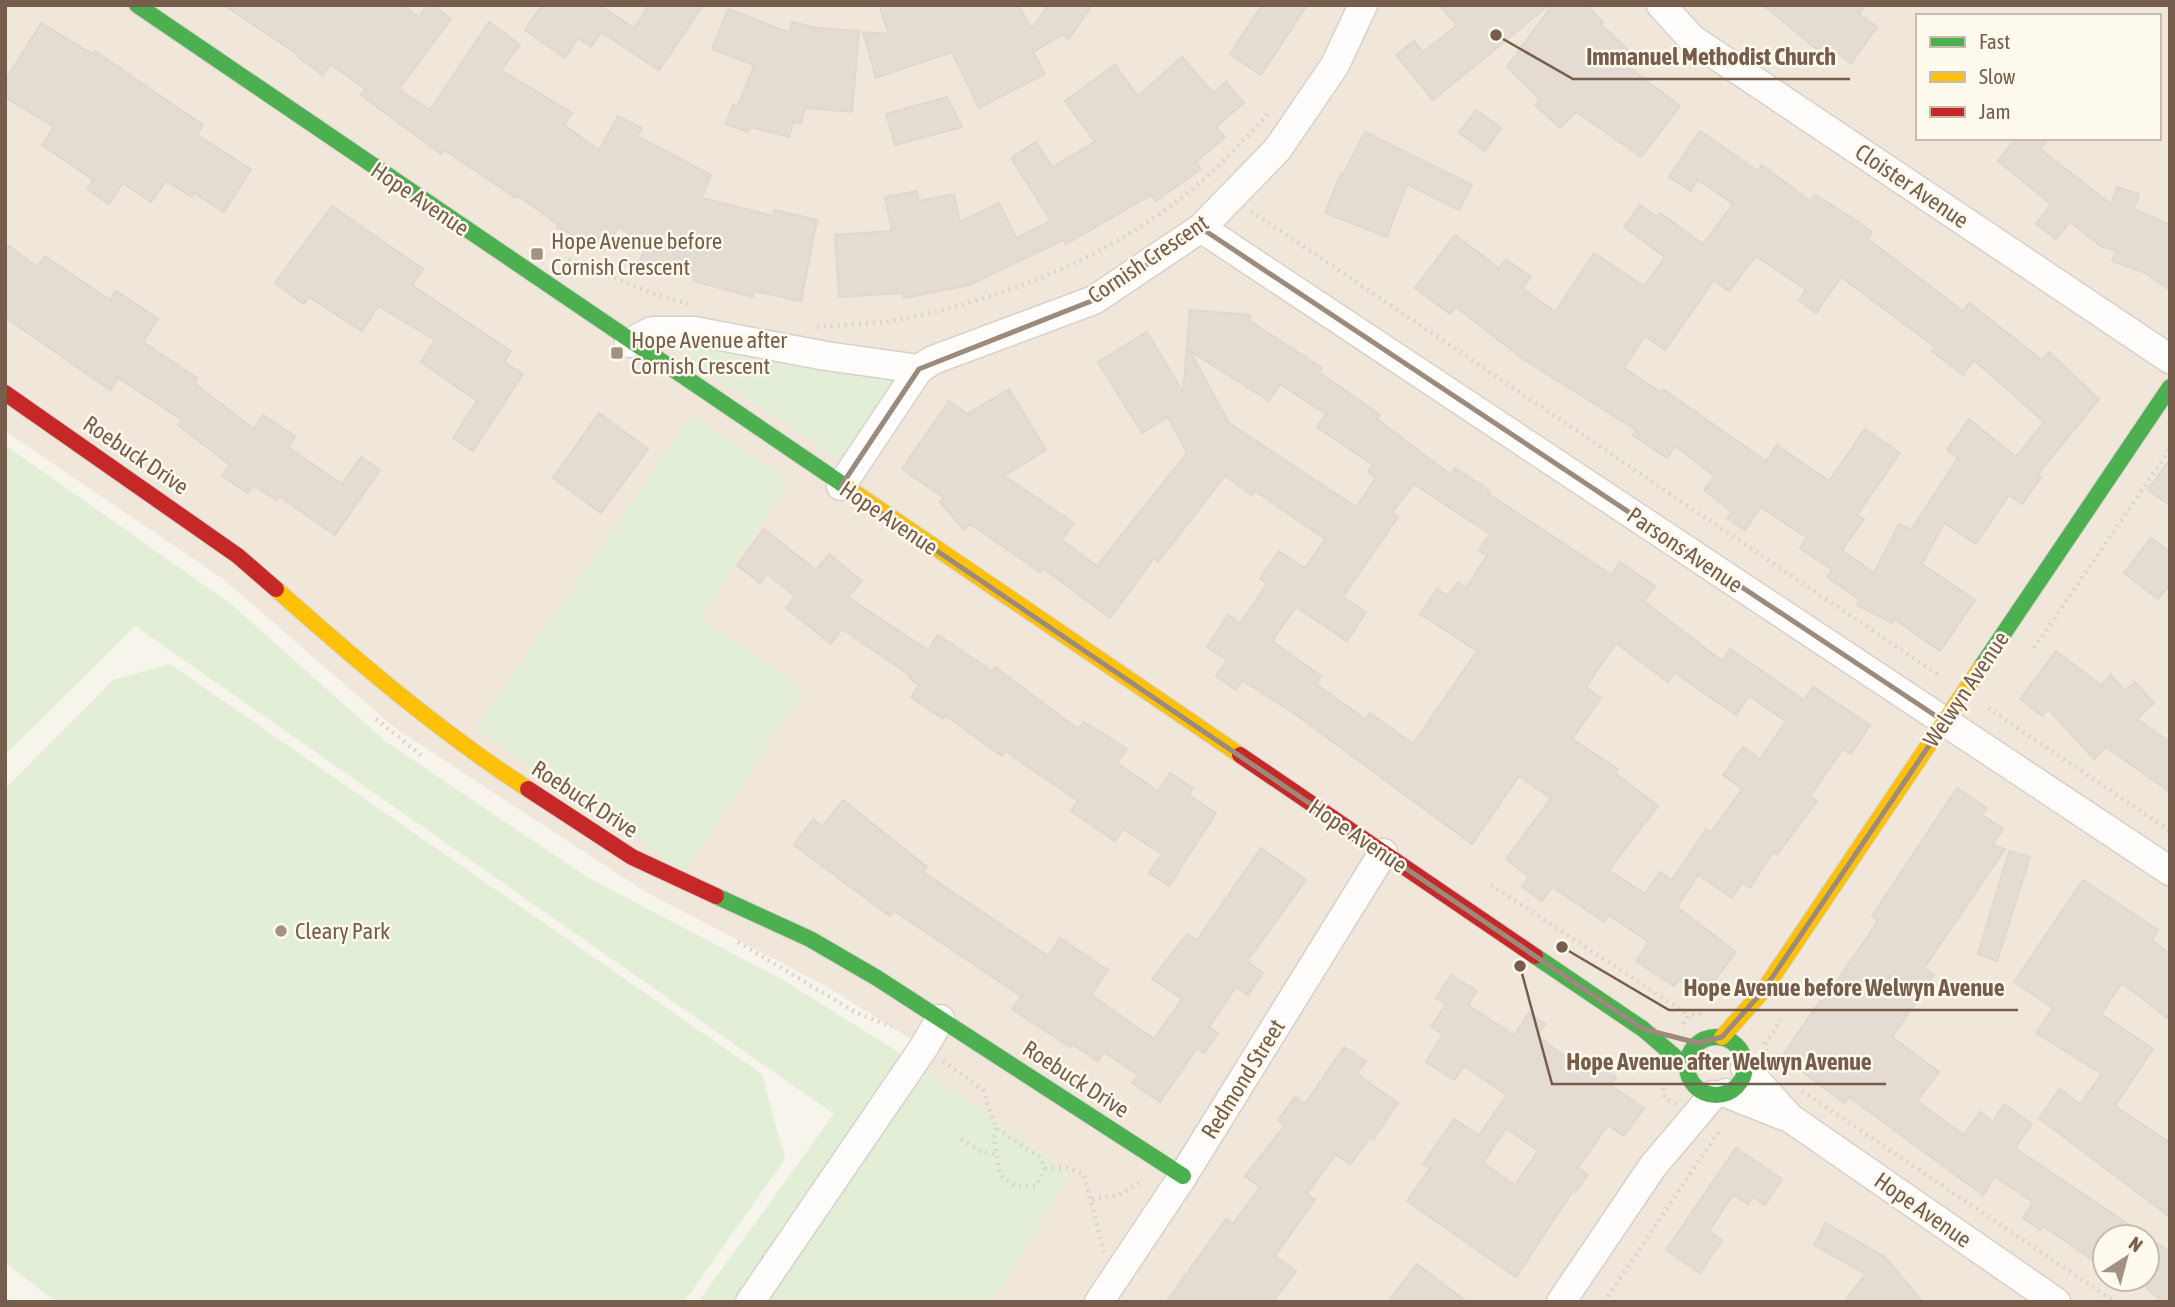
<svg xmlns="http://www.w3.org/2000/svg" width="2175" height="1307" font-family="'Asap Condensed',sans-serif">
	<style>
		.residential { fill: #f0e7da; fill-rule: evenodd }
		.green { fill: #e3eed7 }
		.building { fill: #e4dcd3; stroke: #e0d7ce; stroke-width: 2; fill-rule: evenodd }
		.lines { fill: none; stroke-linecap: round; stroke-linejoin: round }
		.street-casing { stroke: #d6d1ca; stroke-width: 31 }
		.fast-casing { stroke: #d8d1ca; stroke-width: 18 }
		.slow-casing { stroke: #d8d1ca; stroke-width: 18 }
		.jam-casing { stroke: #d8d1ca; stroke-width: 18 }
		.path { stroke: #dad4cf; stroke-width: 4.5; stroke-dasharray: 2 5; stroke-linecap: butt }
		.street { stroke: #fefdfc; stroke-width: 28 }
		.fast { stroke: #4caf50; stroke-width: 16 }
		.slow { stroke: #ffc107; stroke-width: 16 }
		.jam { stroke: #c62828; stroke-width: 16 }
		.marked { fill: none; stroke: #9c8a7c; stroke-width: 5; stroke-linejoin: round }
		.poi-dot { fill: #a39284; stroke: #fff9ee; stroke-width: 2.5 }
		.labels { text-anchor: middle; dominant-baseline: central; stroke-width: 5; stroke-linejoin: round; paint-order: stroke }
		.street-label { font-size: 23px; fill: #765d4c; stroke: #fff9ee }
		.poi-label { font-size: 23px; fill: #765d4c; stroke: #fff9ee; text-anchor: start }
		.leader { fill: none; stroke: #765d4c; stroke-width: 2.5 }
		.callout-dot { fill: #765d4c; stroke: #fff9ee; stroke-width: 2.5 }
		.callout-label { font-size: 24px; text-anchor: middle; font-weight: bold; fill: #765d4c; stroke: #fff9ee; stroke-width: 5; stroke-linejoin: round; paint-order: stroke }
	</style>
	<rect width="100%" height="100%" fill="#f7f4ec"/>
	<path class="residential" d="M5 5H2170V1302H742L924 1047 822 984 644 891 395 728 223 579 5 431ZM1918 16H2159V138H1918ZM2105 1237H2147V1279H2105Z"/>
	<g class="green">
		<polygon points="694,347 898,381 843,462 687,358"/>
		<polygon points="691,415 789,480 700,619 804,689 685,872 476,729"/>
		<polygon points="5,445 231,604 385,741 587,877 783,980 919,1065 1070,1175 992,1302 698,1302 834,1114 135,626 5,755"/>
		<polygon points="170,664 762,1074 785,1159 684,1302 56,1302 5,1262 5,789 113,680"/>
	</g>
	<g class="building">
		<polygon points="224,5 402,5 419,17 427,5 433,5 451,19 399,89 430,110 489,22 520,45 501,70 572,113 564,125 599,150 618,116 642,128 637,136 711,175 702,198 773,216 775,210 817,220 801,301 754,291 753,297 694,281 695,278 660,263 658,270 639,262 647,244 618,227 603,252 557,227 558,224 518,196 516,198 444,150 441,154 361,95 365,89 330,64 323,75 298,57 299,55"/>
		<polygon points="542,5 599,5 634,28 649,5 703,5 659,70 601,32 591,47 578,38 565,58 525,30"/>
		<polygon points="879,5 1018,5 1032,29 1048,5 1092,5 1069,39 1062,35 1033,52 1045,74 979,108 952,52 876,78 863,32 889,34"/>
		<polygon points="1262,5 1307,5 1261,75 1230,54"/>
		<polygon points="1439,5 1549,5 1433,100 1396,55 1414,41 1423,52 1457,25"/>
		<polygon points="1552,5 1586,5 1603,22 1600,24 1631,52 1622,62 1680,106 1641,157 1576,112 1560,128 1535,105 1540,99 1507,67"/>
		<polygon points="1763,5 1866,5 1859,14 1877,27 1851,63 1836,52 1830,60"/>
		<polygon points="728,9 790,33 792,22 817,28 859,31 852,112 805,108 801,124 793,122 789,137 750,127 748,132 726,124 733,105 738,106 754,65 712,49"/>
		<polygon points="41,23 92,54 95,51 203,125 197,135 251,169 224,212 194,193 192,197 166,181 151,202 123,183 109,204 87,189 93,180 42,145 54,127 5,97 5,81"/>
		<polygon points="1182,57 1213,93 1226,82 1244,103 1216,127 1225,137 1196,162 1201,169 1156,201 1151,195 1066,244 1063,240 969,285 904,298 903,293 839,297 835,235 892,231 885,197 917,191 919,201 954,194 960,222 999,203 1016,238 1051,221 1011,158 1036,142 1052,167 1095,142 1065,101 1115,65 1138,96"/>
		<polygon points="947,97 962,127 895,145 886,114"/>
		<polygon points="1476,110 1501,128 1485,151 1459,133"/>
		<path d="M1700 131 1758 171 1762 165 1810 201 1815 195 1851 217 1872 232 1868 239 1963 311 1969 303 2042 360 2049 352 2099 399 2038 474 2041 477 2022 504 2009 495 1976 544 1944 523 1922 564 1975 600 1940 651 1894 619 1892 623 1857 605 1860 600 1827 577 1832 570 1800 548 1807 538 1761 507 1745 530 1727 518 1732 512 1704 490 1714 476 1675 446 1667 458 1633 435 1636 430 1523 359 1456 307 1450 314 1415 288 1455 235 1499 268 1506 259 1531 277 1522 288 1555 312 1594 253 1644 286 1665 257 1624 227 1640 205 1657 217 1660 213 1703 244 1733 204 1698 180 1691 191 1669 177ZM1756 256 1806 290 1799 300 1816 313 1841 277 1935 347 1932 351 1963 375 1974 360 2044 422 2016 457 1969 419 1947 450 1958 458 1911 530 1899 524 1874 573 1842 550 1864 519 1857 515 1900 453 1865 429 1829 481 1777 445 1766 461 1664 390 1662 393 1624 368 1645 336 1665 350 1714 280 1729 291Z"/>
		<polygon points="1365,132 1472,185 1459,210 1407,184 1387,237 1325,213 1341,174 1343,175"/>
		<polygon points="2016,138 2049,138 2040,149 2111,204 2117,187 2139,194 2134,209 2170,225 2170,290 2143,272 2112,261 2116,251 2101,246 2070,222 2056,239 2036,224 2051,204 1998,161"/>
		<polygon points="332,206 423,269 412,285 511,351 504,362 523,374 473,451 453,438 477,401 421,362 435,340 378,306 362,331 309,297 304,304 275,283"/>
		<polygon points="5,243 37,267 45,256 110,300 116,291 158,319 143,342 197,378 194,383 254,429 263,415 295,436 288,447 342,484 361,457 380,470 335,535 279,496 276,500 253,485 248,493 222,476 230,465 178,425 182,420 118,378 110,390 5,317"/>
		<path d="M1190 310 1250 315V321L1322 368 1319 372 1380 415 1377 419 1451 475 1455 468 1489 490 1487 493 1612 575 1620 562 1655 586 1644 601 1722 661 1730 649 1804 700 1813 687 1870 725 1851 754 1843 749 1810 796 1817 801 1777 855 1773 852 1750 888 1742 882 1732 898 1698 875 1677 907 1736 952 1703 996 1680 979 1674 986 1636 961 1649 942 1609 915 1604 922 1552 887 1542 901 1522 887 1529 877 1506 859 1551 798 1519 776 1472 844 1295 714 1242 680 1236 690 1216 676 1227 660 1207 647 1228 615 1240 623 1267 584 1260 579 1279 551 1305 568 1325 539 1255 491 1252 495 1225 476 1158 562 1154 558 1110 618 1043 568 1040 572 970 524 964 530 940 502 944 498 902 469 949 401 967 414 1009 389 1046 450 1004 476 1074 523 1062 540 1097 566 1187 453 1168 417 1142 433 1098 362 1147 332 1183 392ZM1190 351 1269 401 1280 384 1326 414 1317 427 1373 465 1368 472 1376 478 1356 507 1229 423ZM1414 484 1490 534 1479 550 1487 556 1466 588 1458 582 1448 596 1437 589 1420 614 1477 651 1413 744 1370 713 1365 719 1316 684 1321 676 1272 641 1296 607 1347 641 1366 612 1343 597 1398 517 1392 513ZM1616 643 1668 682 1675 673 1736 715 1749 696 1786 721 1760 759 1743 747 1723 775 1742 789 1711 832 1706 829 1672 880 1660 872 1645 894 1609 870 1658 806 1615 773 1618 769 1572 739 1601 698 1586 687Z"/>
		<polygon points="599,413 648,449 601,513 553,478"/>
		<polygon points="2170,459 2170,505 2148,490"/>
		<polygon points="764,529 816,570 829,554 862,581 848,597 928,650 938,635 992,671 995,667 1078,729 1084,722 1107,736 1127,749 1117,763 1158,791 1170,773 1193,788 1189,795 1216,813 1169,886 1149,873 1162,854 1123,829 1115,841 1071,811 1078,801 1005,751 1002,756 946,716 943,719 911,697 919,685 909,678 911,676 842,629 831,644 786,608 795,596 767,574 760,583 737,565"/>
		<polygon points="2151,538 2170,552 2170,585 2158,599 2124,573"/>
		<polygon points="2056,651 2101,685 2111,675 2125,691 2135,682 2154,703 2137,719 2170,742 2170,792 2106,747 2094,759 2048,709 2042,716 2020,699"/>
		<polygon points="1957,788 1987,808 1982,815 2003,829 1992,845 2005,849 1924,968 1934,975 1892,1037 1939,1072 1917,1101 1964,1135 1980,1112 1993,1122 2004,1104 2032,1124 2015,1148 2170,1252 2170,1302 2164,1302 2147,1289 2147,1237 2105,1237 2105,1252 2097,1263 2043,1226 2040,1230 2023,1218 2033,1202 1995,1177 1983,1195 1849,1097 1844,1103 1782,1056 1820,1001 1822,1003 1878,921 1872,916"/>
		<polygon points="843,800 927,867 923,872 1048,956 1060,938 1108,970 1091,995 1154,1039 1182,999 1152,979 1187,934 1197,940 1261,848 1306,880 1247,961 1263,973 1248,995 1236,987 1209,1027 1218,1033 1204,1053 1197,1048 1160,1102 1132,1083 1138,1075 1104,1052 1098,1061 1072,1044 1070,1047 1012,1009 1021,996 894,911 890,916 794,845 813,819 822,827"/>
		<polygon points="2009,851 2030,857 1997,961 1978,954"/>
		<polygon points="2083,880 2158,930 2152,940 2170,954 2170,1020 2122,983 2101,1014 2153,1049 2115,1106 2170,1143 2170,1217 2039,1118 2060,1089 2080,1104 2102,1074 2036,1033 2053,1008 2014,982"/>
		<path d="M1451 975 1477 991 1468 1005 1514 1035 1529 1013 1545 1024 1537 1036 1591 1075 1598 1065 1616 1077 1610 1085 1644 1108 1624 1136 1608 1125 1578 1168 1588 1175 1575 1192 1573 1191 1516 1277 1407 1201 1430 1168 1423 1164 1454 1119 1479 1135 1507 1095 1464 1066 1454 1080 1426 1062 1443 1034 1431 1027 1446 1004 1436 998ZM1506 1128 1538 1151 1515 1185 1483 1163Z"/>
		<polygon points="1344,1047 1366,1061 1357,1074 1398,1103 1373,1139 1370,1137 1350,1165 1336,1154 1307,1194 1315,1200 1275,1256 1296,1271 1273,1302 1166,1302 1226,1219 1233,1224 1260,1187 1245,1176 1285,1125 1278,1120 1295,1097 1305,1104"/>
		<polygon points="1736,1148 1782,1179 1765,1205 1753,1197 1748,1204 1733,1195 1709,1231 1722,1240 1700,1273 1666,1250"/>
		<polygon points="1826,1223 1885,1257 1923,1302 1844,1302 1866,1274 1814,1245"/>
		<polygon points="1417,1264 1467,1302 1388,1302"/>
	</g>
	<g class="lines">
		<defs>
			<g id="street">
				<polyline points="1661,5 1692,39 2170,359"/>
				<polyline points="1201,228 2170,871"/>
				<polyline points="629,343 652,331 694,331 826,356 919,369"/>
				<polyline points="841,486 919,369 933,360 1094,300 1201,228 1277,150 1335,65 1363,5"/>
				<polyline points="1745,1068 1790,1118 2056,1302"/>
				<polyline points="1726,1093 1784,1116"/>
				<polyline points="750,1302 924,1047 940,1019"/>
				<polyline points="1099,1302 1183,1176 1383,853"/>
				<polyline points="1561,1302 1653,1166 1713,1095"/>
			</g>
			<g id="fast">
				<polyline points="137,5 848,488"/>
				<polyline points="1981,667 2170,387"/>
				<polyline points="716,896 810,939 877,978 1183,1176"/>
				<polyline points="1535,956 1643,1029 1687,1067"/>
				<circle cx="1716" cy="1066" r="29"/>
			</g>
			<g id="slow">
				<polyline points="848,488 1240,755"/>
				<path d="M276 589C356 660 437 730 528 789"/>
				<polyline points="1722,1037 1763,991 1981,667"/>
			</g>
			<g id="jam">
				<polyline points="5,393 238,556 276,589"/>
				<polyline points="1240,755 1535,956"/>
				<polyline points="528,789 632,857 716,896"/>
			</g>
		</defs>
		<use href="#street" class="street-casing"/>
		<use href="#fast" class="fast-casing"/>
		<use href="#slow" class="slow-casing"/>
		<use href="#jam" class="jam-casing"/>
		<g class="path">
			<polyline points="1251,211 1940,676"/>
			<polyline points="569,259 657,295 688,304"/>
			<path d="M817 327C848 324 882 324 913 317 1033 290 1147 241 1233 151 1245 138 1259 126 1269 112"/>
			<polyline points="2034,648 2170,449"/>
			<polyline points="1988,708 2170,831"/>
			<polyline points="376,719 421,755"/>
			<polyline points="1491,885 1689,1015"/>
			<polyline points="738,942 855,1012 892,1027"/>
			<polyline points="1683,1024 1689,1015 1702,1013"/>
			<polyline points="1766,1051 1765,1044 1781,1020"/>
			<polyline points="943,1061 983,1090 996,1128 1039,1157 1045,1168 1036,1186 1015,1186 1000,1175 994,1139 996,1128"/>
			<polyline points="1663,1088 1665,1098 1676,1104"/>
			<polyline points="1802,1091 2115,1302"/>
			<polyline points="961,1139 980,1151 997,1155"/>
			<polyline points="1045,1168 1067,1168 1084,1174 1104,1252"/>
			<polyline points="1092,1199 1119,1195 1139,1183"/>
			<polyline points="1604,1302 1719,1131"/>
		</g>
		<use href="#street" class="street"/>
		<use href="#fast" class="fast"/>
		<use href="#slow" class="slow"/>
		<use href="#jam" class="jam"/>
	</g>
	<path class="marked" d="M1201 228 1945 722 1763 991 1722 1037 1698 1043 1643 1029 841 486 919 369 1094 300Z"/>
	<g class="poi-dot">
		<rect x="530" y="247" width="14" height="14" rx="3.5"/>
		<rect x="610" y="346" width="14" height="14" rx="3.5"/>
		<circle cx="281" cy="931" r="7"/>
	</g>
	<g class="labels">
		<g class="street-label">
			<text transform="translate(1912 186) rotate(34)">Cloister Avenue</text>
			<text transform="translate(420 199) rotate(34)">Hope Avenue</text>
			<text transform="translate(1148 259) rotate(-34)">Cornish Crescent</text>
			<text transform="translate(136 455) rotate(34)">Roebuck Drive</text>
			<text transform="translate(889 518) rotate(34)">Hope Avenue</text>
			<text transform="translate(1685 550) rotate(34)">Parsons Avenue</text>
			<text transform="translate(1966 689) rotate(-56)">Welwyn Avenue</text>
			<text transform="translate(585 799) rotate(33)">Roebuck Drive</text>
			<text transform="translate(1358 836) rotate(34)">Hope Avenue</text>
			<text transform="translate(1076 1079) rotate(33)">Roebuck Drive</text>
			<text transform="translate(1243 1079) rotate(-58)">Redmond Street</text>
			<text transform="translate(1923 1210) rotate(35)">Hope Avenue</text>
		</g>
		<g class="poi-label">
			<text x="551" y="241">Hope Avenue before<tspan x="551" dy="26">Cornish Crescent</tspan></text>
			<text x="631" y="340">Hope Avenue after<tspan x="631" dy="26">Cornish Crescent</tspan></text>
			<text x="295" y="931">Cleary Park</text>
		</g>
	</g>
	<path class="leader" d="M1496 35L1573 79H1850M1562 947L1669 1010H2018M1520 966L1552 1084H1886"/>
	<g class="callout-dot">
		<circle cx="1496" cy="35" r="7"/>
		<circle cx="1562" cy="947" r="7"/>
		<circle cx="1520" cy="966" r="7"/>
	</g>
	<g class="callout-label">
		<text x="1711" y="65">Immanuel Methodist Church</text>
		<text x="1844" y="996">Hope Avenue before Welwyn Avenue</text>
		<text x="1719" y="1070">Hope Avenue after Welwyn Avenue</text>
	</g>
	<rect width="2175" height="1307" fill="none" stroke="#765d4c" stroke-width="14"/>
	<rect x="1916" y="14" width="245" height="126" fill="#fff9ee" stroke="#c8bbad" stroke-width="2"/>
	<rect x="1930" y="37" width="35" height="10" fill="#4caf50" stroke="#c8bbad" stroke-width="2"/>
	<text x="1979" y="49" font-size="21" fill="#765d4c">Fast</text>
	<rect x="1930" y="72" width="35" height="10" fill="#ffc107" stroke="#c8bbad" stroke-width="2"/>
	<text x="1979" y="84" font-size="21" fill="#765d4c">Slow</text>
	<rect x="1930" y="107" width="35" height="10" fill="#c62828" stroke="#c8bbad" stroke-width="2"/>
	<text x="1979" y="119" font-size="21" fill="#765d4c">Jam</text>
	<g transform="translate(2126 1258) rotate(36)"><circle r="33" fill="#fff9ee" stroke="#c8bbad" stroke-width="2"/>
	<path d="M0-5L12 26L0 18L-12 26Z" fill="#a39284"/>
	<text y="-10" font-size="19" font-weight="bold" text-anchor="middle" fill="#765d4c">N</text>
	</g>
</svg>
